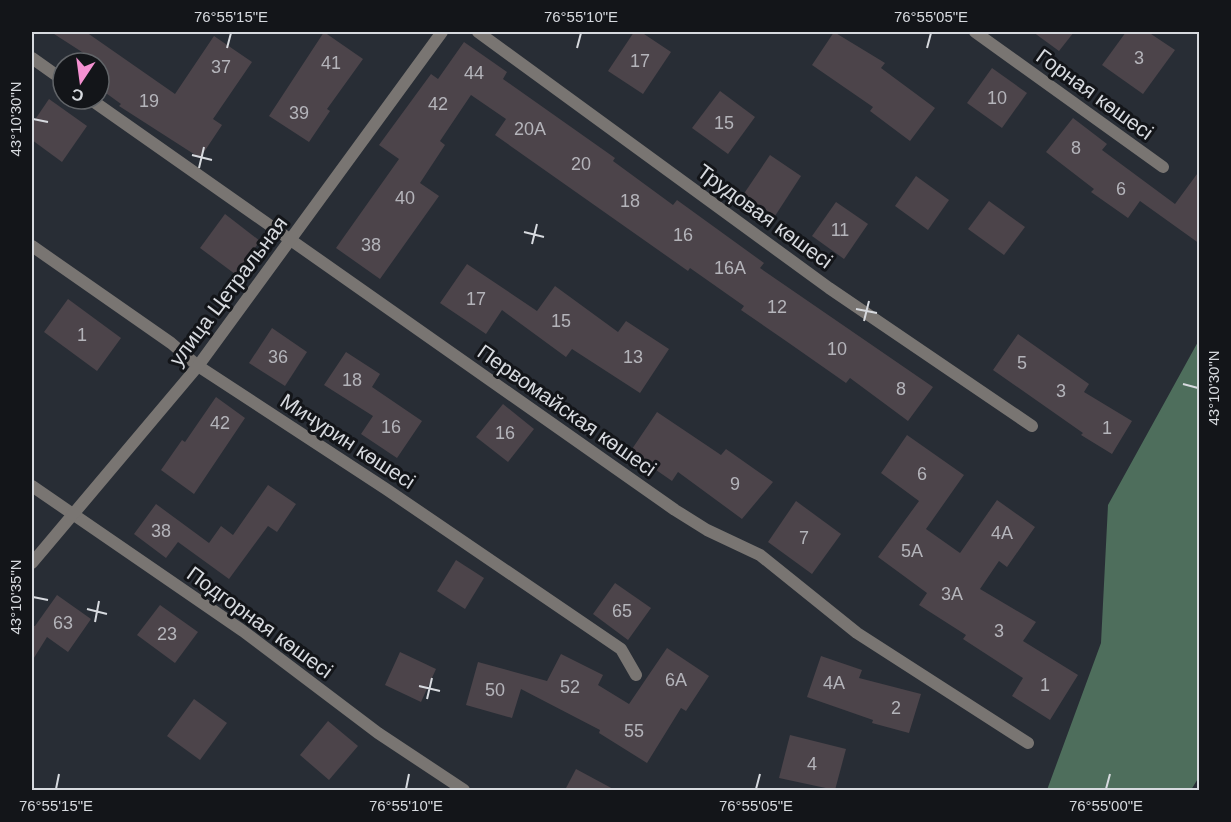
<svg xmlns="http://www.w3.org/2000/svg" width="1231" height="822" font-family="Arial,sans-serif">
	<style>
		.forest { fill: #4e6e5c }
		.building { fill: #4c444a }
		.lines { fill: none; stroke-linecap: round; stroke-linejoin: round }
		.minor { stroke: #797572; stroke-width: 12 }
		.tertiary { stroke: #797572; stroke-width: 12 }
		.ticks { fill: none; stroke: #d7dadf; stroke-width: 2 }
		.labels { text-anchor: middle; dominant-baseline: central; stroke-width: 6; stroke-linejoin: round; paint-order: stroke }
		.number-label { font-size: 18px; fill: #b4b4ba }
		.street-label { font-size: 21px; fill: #d7dadf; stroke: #131519 }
		.neatline { fill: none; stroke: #d7dadf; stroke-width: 2 }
		.ticks-label { font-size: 15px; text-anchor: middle; fill: #d7dadf }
	</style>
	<rect width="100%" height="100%" fill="#282d35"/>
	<polygon class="forest" points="1199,340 1199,777 1191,790 1047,790 1101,643 1108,505"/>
	<g class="building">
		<polygon points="51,32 86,32 175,94 214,36 252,62 213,119 222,125 200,158 119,106 121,104 99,88 99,63"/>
		<polygon points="324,32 363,59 327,109 330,111 309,142 269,116"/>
		<polygon points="634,32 641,32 671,52 643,94 608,71"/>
		<polygon points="834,32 885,63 881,68 935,108 910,141 870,111 873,107 812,65"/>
		<polygon points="1033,32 1074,32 1059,51"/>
		<polygon points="1126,32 1148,32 1175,50 1143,94 1102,65"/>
		<polygon points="464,42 507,72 503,79 615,158 613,161 673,205 677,200 764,263 760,268 933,387 908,421 850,378 846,383 786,341 741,310 744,306 690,268 688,271 495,135 506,119 471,95 440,141 445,145 420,183 439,196 380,279 336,248 399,159 379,145 431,74 438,79"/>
		<polygon points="992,68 1027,93 1002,128 967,103"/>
		<polygon points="720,91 755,117 728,154 692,128"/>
		<polygon points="49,99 87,126 62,162 32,140 32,124"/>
		<polygon points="1073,118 1107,144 1102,150 1175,204 1200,170 1200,244 1140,201 1128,218 1091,192 1094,189 1046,152"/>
		<polygon points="770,155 801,176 775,216 743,195"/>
		<polygon points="916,176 949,200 928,230 895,206"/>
		<polygon points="989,201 1025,227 1004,255 968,229"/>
		<polygon points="836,202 868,224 844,259 812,236"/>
		<polygon points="225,214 260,241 235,274 200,248"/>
		<polygon points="467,264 537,311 555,286 618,332 626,321 669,349 640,393 572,349 566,357 502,310 486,334 440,303"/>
		<polygon points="68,299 121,338 97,371 44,332"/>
		<polygon points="272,328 307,352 285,386 249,363"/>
		<polygon points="1018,334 1089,384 1084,392 1132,421 1112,454 1081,435 1083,433 993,370"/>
		<polygon points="346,352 380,374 372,387 422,421 397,458 361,434 373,416 324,385"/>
		<polygon points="216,397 245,418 194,494 161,470 182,440 185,442"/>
		<polygon points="503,404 534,429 508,462 476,437"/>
		<polygon points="657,412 721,455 726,449 773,482 742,519 678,472 672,481 630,452"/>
		<polygon points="907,435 964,475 926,529 960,553 997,500 1035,527 1007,567 999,561 980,589 1036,622 1023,641 1078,675 1050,720 1012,696 1023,678 963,639 966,635 919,605 927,593 878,557 919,501 881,473"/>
		<polygon points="268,485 296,504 277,532 268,526 229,579 178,542 166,558 134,534 156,504 209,543 221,526 233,535"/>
		<polygon points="796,501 841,534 812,574 768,542"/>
		<polygon points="456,560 484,578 465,609 437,591"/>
		<polygon points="615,583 651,608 628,640 593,614"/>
		<polygon points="57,595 91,619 68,652 47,637 32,661 32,626 35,626"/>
		<polygon points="160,605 198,632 175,663 137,635"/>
		<polygon points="667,648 709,676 686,711 681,708 647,763 599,733 600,730 521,689 512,718 466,705 478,662 547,681 561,654 603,675 598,685 629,704"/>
		<polygon points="400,652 436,669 421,702 385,685"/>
		<polygon points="821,656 862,670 859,678 921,694 909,733 872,723 873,720 807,697"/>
		<polygon points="194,699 227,723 200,760 167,736"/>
		<polygon points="328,721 358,746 329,780 300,755"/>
		<polygon points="790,735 846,749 835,790 779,778"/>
		<polygon points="576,769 615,790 565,790"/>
	</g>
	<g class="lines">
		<g class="minor">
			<polyline points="478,32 829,288 1032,426"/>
			<polyline points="975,32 1163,167"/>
			<polyline points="32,58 63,80"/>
			<polyline points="90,99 675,510 707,530 760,555 857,633 1028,743"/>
			<polyline points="32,246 171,343 198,366 386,489 621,649 636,675"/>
			<polyline points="32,486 243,631 378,733 464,790"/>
		</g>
		<polyline class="tertiary" points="32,563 198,366 442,32"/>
	</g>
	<path class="ticks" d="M227 48 231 33M577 48 581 33M927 48 931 33M33 119 48 122M192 155 212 160M199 168 204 147M524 232 544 237M532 244 537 224M856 309 877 313M864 321 869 301M1183 384 1198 388M33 597 48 600M87 609 107 614M95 622 99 601M419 686 440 691M427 699 432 678M56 789 59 774M406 789 409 774M756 789 760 774M1106 789 1110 774"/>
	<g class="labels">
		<g class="number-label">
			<text x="1139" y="58">3</text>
			<text x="640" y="61">17</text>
			<text x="331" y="63">41</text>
			<text x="221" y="67">37</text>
			<text x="474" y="73">44</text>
			<text x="997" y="98">10</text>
			<text x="149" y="101">19</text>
			<text x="438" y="104">42</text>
			<text x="299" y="113">39</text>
			<text x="724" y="123">15</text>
			<text x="530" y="129">20А</text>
			<text x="1076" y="148">8</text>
			<text x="581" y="164">20</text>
			<text x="1121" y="189">6</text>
			<text x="405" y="198">40</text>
			<text x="630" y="201">18</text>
			<text x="840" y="230">11</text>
			<text x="683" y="235">16</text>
			<text x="371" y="245">38</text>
			<text x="730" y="268">16А</text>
			<text x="476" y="299">17</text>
			<text x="777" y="307">12</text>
			<text x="561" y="321">15</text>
			<text x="82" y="335">1</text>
			<text x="837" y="349">10</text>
			<text x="278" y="357">36</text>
			<text x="633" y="357">13</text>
			<text x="1022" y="363">5</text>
			<text x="352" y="380">18</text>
			<text x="901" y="389">8</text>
			<text x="1061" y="391">3</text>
			<text x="220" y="423">42</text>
			<text x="391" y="427">16</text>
			<text x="1107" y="428">1</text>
			<text x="505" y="433">16</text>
			<text x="922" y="474">6</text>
			<text x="735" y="484">9</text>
			<text x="161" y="531">38</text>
			<text x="1002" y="533">4А</text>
			<text x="804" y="538">7</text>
			<text x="912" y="551">5А</text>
			<text x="952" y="594">3А</text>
			<text x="622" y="611">65</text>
			<text x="63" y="623">63</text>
			<text x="999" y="631">3</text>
			<text x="167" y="634">23</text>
			<text x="676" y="680">6А</text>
			<text x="834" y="683">4А</text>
			<text x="1045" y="685">1</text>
			<text x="570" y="687">52</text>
			<text x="495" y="690">50</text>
			<text x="896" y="708">2</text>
			<text x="634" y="731">55</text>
			<text x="812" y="764">4</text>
		</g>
		<g class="street-label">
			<text transform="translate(1095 94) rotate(36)">Горная көшесі</text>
			<text transform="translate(765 216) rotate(36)">Трудовая көшесі</text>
			<text transform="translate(228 291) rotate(-53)">улица Цетральная</text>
			<text transform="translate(567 410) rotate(35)">Первомайская көшесі</text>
			<text transform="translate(348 441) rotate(33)">Мичурин көшесі</text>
			<text transform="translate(260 622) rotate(36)">Подгорная көшесі</text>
		</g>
	</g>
	<rect width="1231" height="822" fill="none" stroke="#131519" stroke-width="66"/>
	<g transform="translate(81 81) rotate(193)"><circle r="28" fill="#131519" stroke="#616468" stroke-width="1.5"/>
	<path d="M0-4.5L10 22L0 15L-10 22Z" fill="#f591d2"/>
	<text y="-9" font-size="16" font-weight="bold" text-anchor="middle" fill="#d7dadf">С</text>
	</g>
	<rect x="33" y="33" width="1165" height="756" class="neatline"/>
	<g class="ticks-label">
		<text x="231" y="22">76°55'15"E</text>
		<text x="581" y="22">76°55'10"E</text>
		<text x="931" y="22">76°55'05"E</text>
		<text transform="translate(16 119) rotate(-90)" y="5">43°10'30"N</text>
		<text transform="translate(1214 388) rotate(-90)" y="5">43°10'30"N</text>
		<text transform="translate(16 597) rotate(-90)" y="5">43°10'35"N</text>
		<text x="56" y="811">76°55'15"E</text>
		<text x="406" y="811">76°55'10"E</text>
		<text x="756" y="811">76°55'05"E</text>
		<text x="1106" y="811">76°55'00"E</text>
	</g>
</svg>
